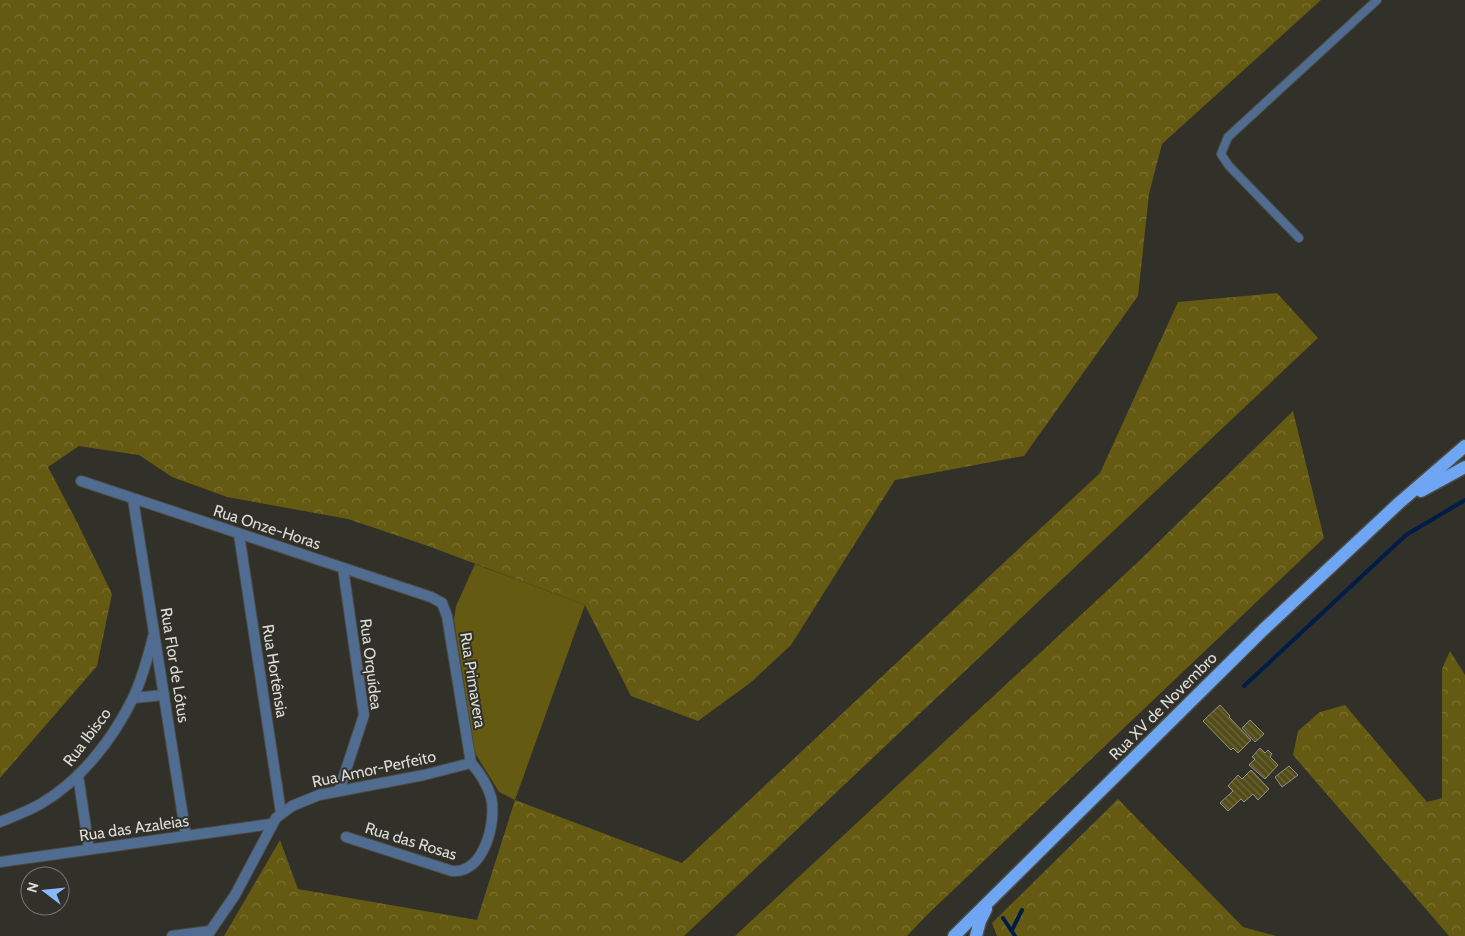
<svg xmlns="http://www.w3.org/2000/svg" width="1465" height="936" font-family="Cabin,sans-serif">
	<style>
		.forest { fill: url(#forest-crowns) }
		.green { fill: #645a12 }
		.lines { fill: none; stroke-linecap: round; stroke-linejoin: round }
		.stream { stroke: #001c47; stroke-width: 4 }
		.building { fill: url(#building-back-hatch); stroke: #93928a }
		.lane-casing { stroke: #4c4c45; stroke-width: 10 }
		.street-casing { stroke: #4c4c45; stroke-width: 12 }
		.primary-casing { stroke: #4c4c45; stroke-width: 15 }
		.lane { stroke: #516c91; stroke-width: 8 }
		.street { stroke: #516c91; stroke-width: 10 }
		.primary { stroke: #6ea6f3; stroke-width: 12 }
		.labels { text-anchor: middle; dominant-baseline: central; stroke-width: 4; stroke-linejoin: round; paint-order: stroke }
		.street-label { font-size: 16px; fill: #dcdcd8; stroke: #313029 }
	</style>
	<defs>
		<pattern id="forest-crowns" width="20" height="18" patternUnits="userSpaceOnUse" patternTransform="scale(1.25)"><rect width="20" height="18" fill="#645a12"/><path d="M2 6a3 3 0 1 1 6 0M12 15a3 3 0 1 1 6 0" fill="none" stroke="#7a7134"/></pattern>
		<pattern id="building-back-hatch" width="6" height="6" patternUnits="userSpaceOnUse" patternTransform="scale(1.25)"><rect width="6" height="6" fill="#544c18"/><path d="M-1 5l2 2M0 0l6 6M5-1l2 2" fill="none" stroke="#6c6539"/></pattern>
	</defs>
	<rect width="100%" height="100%" fill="#313029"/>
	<g class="forest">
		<polygon points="0,0 1321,0 1162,144 1149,194 1138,296 1024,456 895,480 791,645 750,683 698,721 631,696 585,605 428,546 348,519 227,497 172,477 139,455 79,446 48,467 78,524 112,594 97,666 0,778"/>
		<polygon points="1277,293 1318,338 684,936 224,936 280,840 298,889 477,920 515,800 682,863 1100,473 1178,302"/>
		<polygon points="1293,411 1324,538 928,914 907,936 735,936 1139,561"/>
		<polygon points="1450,651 1465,675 1465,936 1449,936 1293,755 1298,731 1320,712 1345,705 1427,802 1442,798 1442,669"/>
		<polygon points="1118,799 1243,927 1276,936 997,936 992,923"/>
	</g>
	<polygon class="green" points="475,564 585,605 515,800 499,792 475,753 454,620 456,606"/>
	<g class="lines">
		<g class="stream">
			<polyline points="1244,686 1406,535 1465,500"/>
			<polyline points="1003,918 1015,936"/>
			<polyline points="1012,930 1022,910"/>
		</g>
	</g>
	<g class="building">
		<polygon points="1220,705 1230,716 1229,717 1251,740 1238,753 1233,748 1231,750 1203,721"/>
		<polygon points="1250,720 1264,734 1255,742 1242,728"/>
		<polygon points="1260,748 1265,753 1268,750 1272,754 1270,757 1278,765 1265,779 1249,765 1255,759 1252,757"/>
		<polygon points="1289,766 1298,775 1282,787 1275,777"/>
		<polygon points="1251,770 1269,789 1258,800 1253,794 1244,802 1241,799 1228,811 1220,803 1233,791 1228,786 1238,775 1242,779"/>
	</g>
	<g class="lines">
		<defs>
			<polyline id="lane" points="1299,238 1229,166 1221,154 1228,137 1377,0"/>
			<g id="street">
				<polyline points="81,481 431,597 442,603 447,616 471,763"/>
				<polyline points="133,499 186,836"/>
				<polyline points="239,534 281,813"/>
				<polyline points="133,698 164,695"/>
				<polyline points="78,775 89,849"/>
				<polyline points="339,791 364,715 343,568"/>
				<path d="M0 822C14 816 29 811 42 803 81 780 113 739 133 698 142 679 148 657 153 637"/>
				<path d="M346 837 452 871C484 874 497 822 491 797 487 784 480 773 471 763"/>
				<polyline points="0,862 271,824"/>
				<polyline points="172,936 210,931"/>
				<polyline points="207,936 235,895 276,818 292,806 319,795 424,775 471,763"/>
			</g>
			<g id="primary">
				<polyline points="1421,491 1465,467"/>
				<polyline points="954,936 1263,630 1399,503 1465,446"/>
				<polyline points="976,936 980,921 986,909"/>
			</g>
		</defs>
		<use href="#lane" class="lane-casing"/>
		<use href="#street" class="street-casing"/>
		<use href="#primary" class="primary-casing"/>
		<use href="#lane" class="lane"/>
		<use href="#street" class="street"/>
		<use href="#primary" class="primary"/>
	</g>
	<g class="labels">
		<g class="street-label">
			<text transform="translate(267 527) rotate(18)">Rua Onze-Horas</text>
			<text transform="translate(371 664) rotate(83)">Rua Orquídea</text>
			<text transform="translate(175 665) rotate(81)">Rua Flor de Lótus</text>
			<text transform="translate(275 671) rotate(81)">Rua Hortênsia</text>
			<text transform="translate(473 680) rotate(81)">Rua Primavera</text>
			<text transform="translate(1163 706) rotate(-45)">Rua XV de Novembro</text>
			<text transform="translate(87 737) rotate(-53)">Rua Ibisco</text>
			<text transform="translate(374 769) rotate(-12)">Rua Amor-Perfeito</text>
			<text transform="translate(134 828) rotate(-8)">Rua das Azaleias</text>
			<text transform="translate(411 841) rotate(17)">Rua das Rosas</text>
		</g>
	</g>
	<g transform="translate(45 891) rotate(286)"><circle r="24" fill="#313029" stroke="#75756f"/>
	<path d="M0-4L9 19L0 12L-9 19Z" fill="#8abafc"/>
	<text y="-8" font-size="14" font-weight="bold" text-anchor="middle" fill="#dcdcd8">N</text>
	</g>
</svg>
